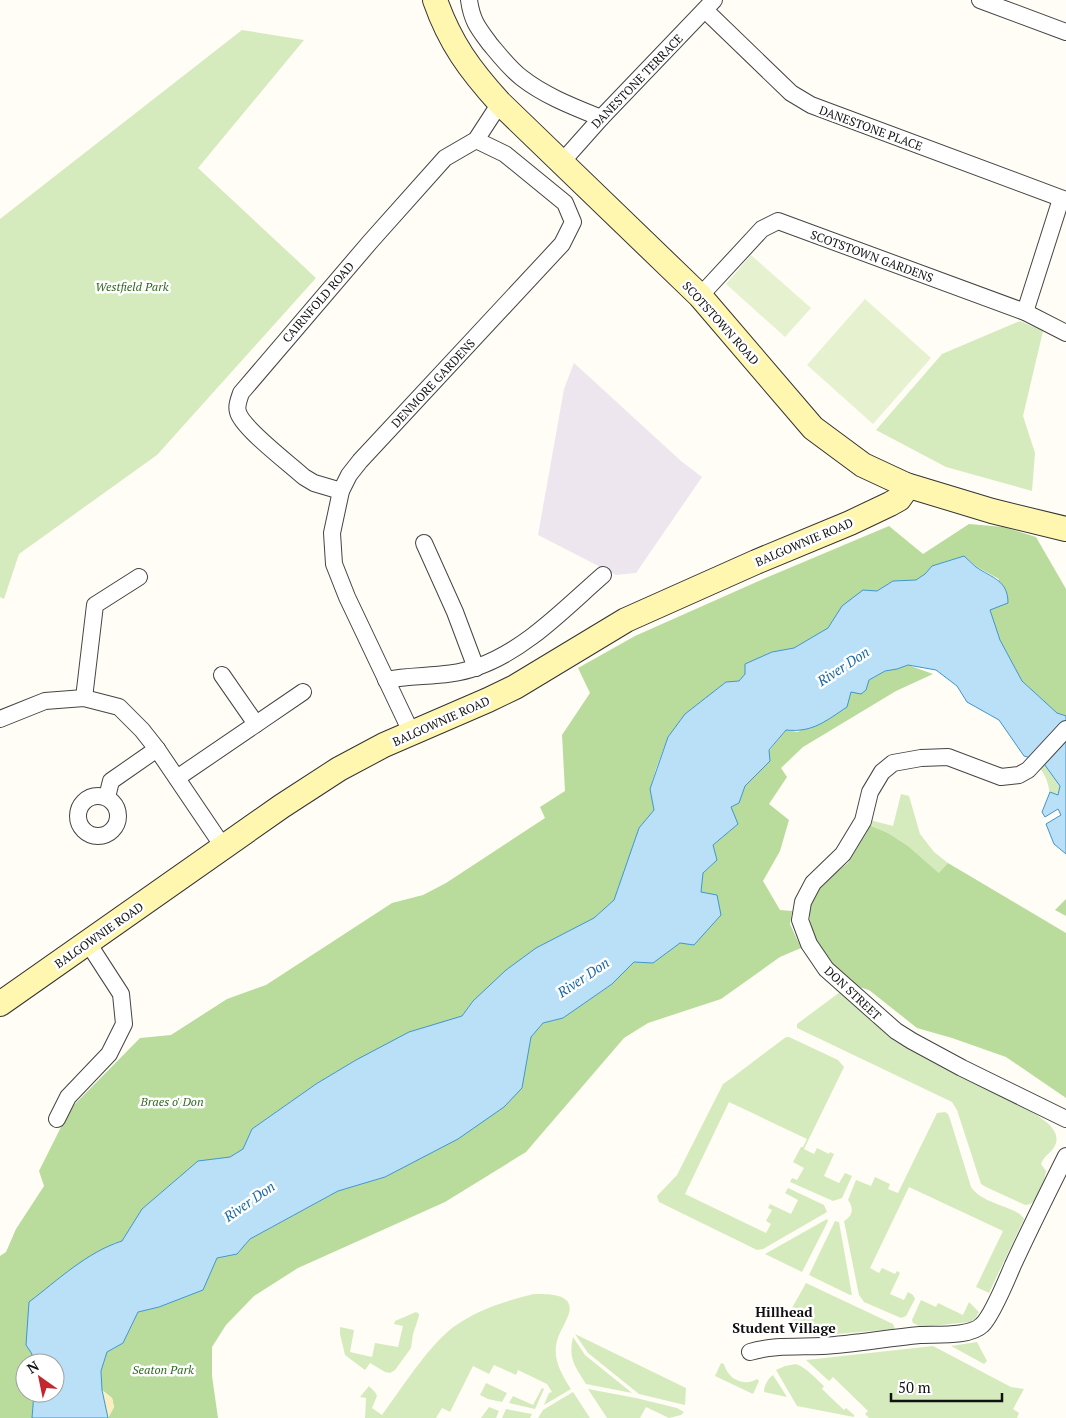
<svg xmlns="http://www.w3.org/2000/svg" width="1066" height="1418" font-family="'PT Serif',serif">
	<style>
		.industrial { fill: #eee6ef }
		.green { fill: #d5ebbd }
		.forest { fill: #b9dc9c }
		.sand { fill: #fbeec1 }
		.pitch { fill: #e6f2cf }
		.water { fill: #b9e0f7; stroke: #3f96cf }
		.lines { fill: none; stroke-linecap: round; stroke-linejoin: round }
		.street-casing { stroke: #444; stroke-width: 18 }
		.secondary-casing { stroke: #333; stroke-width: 26 }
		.street { stroke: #fff; stroke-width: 16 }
		.secondary { stroke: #fff6b0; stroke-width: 24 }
		.labels { text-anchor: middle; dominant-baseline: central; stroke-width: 5; stroke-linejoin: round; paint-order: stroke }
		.street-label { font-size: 12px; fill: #111; stroke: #fff }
		.park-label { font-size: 12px; font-style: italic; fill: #2f6b1f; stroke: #fff }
		.water-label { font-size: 14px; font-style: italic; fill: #1768a6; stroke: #fff }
		.neighbourhood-label { font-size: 14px; font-weight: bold; fill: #111; stroke: #fff }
	</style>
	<rect width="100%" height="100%" fill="#fffdf5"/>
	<polygon class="industrial" points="574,363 681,461 702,477 636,573 616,575 538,535 564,389"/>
	<g class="green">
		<polygon points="242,30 304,40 198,168 316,278 157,455 19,554 4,599 0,597 0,219"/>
		<polygon points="1020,321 1043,331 1023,416 1035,453 1032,491 946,467 876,430 942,354"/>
		<path d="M1066 738V851L1060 822 1064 809 1051 804C1049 788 1049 780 1039 767Z"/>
		<polygon points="901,794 909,796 920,834 934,852 948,863 940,874 908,846 888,833 869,825 870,820 893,826"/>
		<path d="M840 992 894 1041 1028 1110C1040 1117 1066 1131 1053 1149 1048 1155 1044 1156 1041 1164L1046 1171C1044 1182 1040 1205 1025 1205L986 1187 981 1184 957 1110 952 1102 797 1028V1024Z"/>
		<polygon points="786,1037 789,1037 838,1060 844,1067 804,1149 814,1154 817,1148 829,1154 830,1152 834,1154 824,1176 839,1183 845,1173 852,1176 842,1198 833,1201 790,1182 792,1178 797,1180 804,1168 793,1162 801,1147 803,1147 807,1139 729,1102 685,1194 766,1233 771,1224 766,1221 772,1210 768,1208 770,1204 791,1214 798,1200 785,1193 788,1188 824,1205 827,1212 763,1249 757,1250 659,1202 657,1196 677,1175 723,1084 733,1077"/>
		<path d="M945 1112 948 1114 950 1119 971 1187C983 1205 1017 1206 1024 1219L989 1293 976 1287 1003 1231 909 1187 870 1268 879 1273 882 1268 895 1274 897 1271 900 1273 890 1294 904 1300 908 1292 913 1295 915 1299 906 1316 901 1318 864 1302 859 1295 844 1221C853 1216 854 1208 848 1200L856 1180 871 1186 875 1177 890 1184 888 1189 898 1193 937 1113Z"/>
		<polygon points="827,1219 828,1221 802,1272 765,1254"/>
		<polygon points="835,1221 839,1222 852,1295 850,1295 809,1275"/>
		<polygon points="806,1283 893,1324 895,1329 814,1336 791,1325 794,1314 792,1308"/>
		<path d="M534 1294C548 1294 577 1293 568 1316 565 1324 559 1333 557 1341 552 1359 562 1375 571 1389L544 1405 549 1393 552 1392 547 1384 518 1370 516 1375 494 1365 489 1374 473 1366 450 1412 442 1408 436 1418H365L366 1398 360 1397 369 1386 375 1392 377 1396 372 1408 382 1415C402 1388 426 1349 452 1328 476 1310 505 1301 534 1294Z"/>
		<polygon points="921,1300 936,1307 938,1303 963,1315 969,1302 979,1312 975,1319 970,1322 921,1327 913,1323 912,1320"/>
		<polygon points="416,1312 419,1314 419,1316 413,1334 411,1348 395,1370 390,1373 385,1372 370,1363 365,1370 345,1355 340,1334 340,1327 354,1330 350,1352 372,1357 375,1343 398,1347 403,1326 394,1324 395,1321"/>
		<polygon points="575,1334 686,1388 685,1405 639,1394 588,1353"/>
		<path d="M573 1337 585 1355 632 1393 586 1384C575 1366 568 1359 573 1337Z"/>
		<polygon points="977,1342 987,1361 984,1364 951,1346"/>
		<polygon points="933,1346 1011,1387 1024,1389 1013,1409 1019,1413 1017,1418 869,1418 865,1414 868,1411 833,1377 829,1381 806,1360"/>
		<path d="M721 1363 724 1364C728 1379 743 1387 757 1379L759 1381 753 1394 715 1376Z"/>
		<path d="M796 1364C807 1368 816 1379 824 1386L822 1389 844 1410 846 1408 854 1415V1417L797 1406 776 1370 785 1366Z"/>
		<path d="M773 1375 787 1397 764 1392C764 1385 768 1379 773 1375Z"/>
		<polygon points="486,1383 507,1393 502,1402 488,1399 480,1395"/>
		<polygon points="542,1388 544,1389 535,1409 509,1403 513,1396 533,1405"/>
		<polygon points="588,1389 636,1398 677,1408 684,1412 681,1415 669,1418 646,1407 640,1418 607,1418"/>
		<polygon points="573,1392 590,1418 538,1418 543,1410"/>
		<polygon points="489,1407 499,1411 496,1418 481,1418"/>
		<polygon points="506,1409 532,1414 530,1418 502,1418"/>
	</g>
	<g class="forest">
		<polygon points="969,524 1004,527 1036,537 1066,589 1066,716 1057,713 1022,681 1000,640 990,610 999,579 977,567 964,556 932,566 925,574 916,580 893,581 877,591 842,606 828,628 794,648 771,652 739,681 726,682 685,714 668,737 656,769 650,789 654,810 639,828 614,900 594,918 536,948 473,1001 462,1016 356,1060 316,1084 252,1129 243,1149 230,1157 198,1161 142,1209 122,1241 112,1244 33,1354 29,1363 25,1363 25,1393 34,1393 32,1418 0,1418 0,1256 6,1252 16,1229 44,1186 39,1171 70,1109 140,1038 171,1035 227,999 266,985 392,903 423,895 446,883 545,818 540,807 565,791 562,735 590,693 578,668 635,636 761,580 889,526 923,554"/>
		<polygon points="908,665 933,674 896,691 803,747 781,768 787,777 769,804 789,820 780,851 763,881 780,910 792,911 790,924 801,948 780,957 721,999 648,1023 624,1038 526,1152 445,1202 298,1268 254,1296 226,1325 212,1347 212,1376 218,1418 108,1418 114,1407 112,1398 102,1390 101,1371 107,1352 123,1343 138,1312 159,1307 202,1290 217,1258 237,1254 250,1239 338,1191 385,1177 522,1088 531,1037 543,1023 563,1018 612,984 634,962 653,963 680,943 701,893 703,873 717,860 713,845 738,824 731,807 739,803 745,786 770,761 769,751 786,730 798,732 851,691 866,690 869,680 885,671 897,669"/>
		<polygon points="869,825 888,833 908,846 939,873 948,863 1066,933 1066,1098 1006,1057 952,1038 917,1028 869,990 852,985 831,964 815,939 810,920 810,904 817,891 834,874 848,863 867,832"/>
		<polygon points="1066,899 1066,916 1055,910"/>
	</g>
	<polygon class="sand" points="102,1390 112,1398 114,1407 108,1418"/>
	<g class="pitch">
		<polygon points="751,255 811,308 785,337 726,284"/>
		<polygon points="865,299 931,358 873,424 807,365"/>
	</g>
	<path class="water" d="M964 556C968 560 972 563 976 567 992 578 1008 580 1008 603L990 610 1000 640 1022 681 1057 713 1066 716V854L1054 844 1046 824 1061 815 1058 809 1045 817 1042 812 1050 792 1058 795 1060 786 1042 761 1024 756 999 720 967 702 957 686 936 670 908 665 897 669 885 671 869 680 866 690 861 694 851 692 847 707C827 720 813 733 786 730L769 750 770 761 745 786 739 803 731 807 738 824 713 845 717 860 703 873 701 892 717 895 721 915 694 945 680 943 653 963 634 962 612 984 563 1018 543 1023 531 1037 522 1088 504 1107 458 1139 385 1177 338 1191 250 1239 237 1254 217 1258 203 1290 159 1307 138 1312 123 1343 107 1352 101 1371 102 1390 108 1418H32L34 1393H55V1363H29L32 1354 26 1345 29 1302C58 1280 87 1252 122 1241L142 1209 198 1161 230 1157 243 1149 252 1129 316 1084 356 1060 409 1032 462 1016 473 1001 506 970 536 948 594 918 614 900 639 828 654 810 650 789 668 737 685 714 726 682 739 681 745 674V664L772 652 794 648 828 628 842 606 863 590 877 591 893 581 916 580 925 574 932 566Z"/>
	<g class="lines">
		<defs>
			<g id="street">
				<path d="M469 0C472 21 478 28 490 44 500 56 510 69 522 78 545 96 574 107 601 118"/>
				<polyline points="980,0 1066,32"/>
				<polyline points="705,10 791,93 811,105 1066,200"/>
				<polyline points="561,163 601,118 714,0"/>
				<polyline points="700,296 762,229 778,221 1025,312 1066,333"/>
				<polyline points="1025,312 1061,199"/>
				<path d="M341 491 314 483 304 477C290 464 242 428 238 412 236 406 239 399 241 393L370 242 445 158 476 140 500 103"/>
				<polyline points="424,543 455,612 476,668"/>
				<polyline points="222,675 256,724"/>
				<path d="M386 680C416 674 448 678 477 667 526 650 565 608 603 575"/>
				<polyline points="84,698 95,605 139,577"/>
				<polyline points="0,719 45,701 84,698 119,707 142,730 157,749 224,848"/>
				<polyline points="1066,729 1028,770 1019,775 1001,777 948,757 921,758 893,763 882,772 870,792 863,821 843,854 813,883 803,902 800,920 809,944 826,969 896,1031 912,1041 962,1068 1066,1119"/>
				<polyline points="412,734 347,597 334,564 332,533 341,491 349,475 360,461 562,244 573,222 565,203 505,154 476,140"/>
				<polyline points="177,778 303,692"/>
				<circle cx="98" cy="816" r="20"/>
				<polyline points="107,797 111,781 157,749"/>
				<polyline points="57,1119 68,1097 109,1054 124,1024 121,994 88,943"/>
				<path d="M750 1352C773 1345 798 1347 822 1346 855 1344 887 1338 920 1335 936 1334 970 1337 982 1325 992 1316 1007 1279 1013 1265 1030 1228 1048 1192 1066 1156"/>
			</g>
			<g id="secondary">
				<path d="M435 0C450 43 470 70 500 103L700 296 813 428 863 465 906 485 992 511 1066 529"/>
				<polyline points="0,1004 282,806 339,769 384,745 488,700 515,687 626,620 756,562 850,523 890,504 899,499 904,492 906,485"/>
			</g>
		</defs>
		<use href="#street" class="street-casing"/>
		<use href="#secondary" class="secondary-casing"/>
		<use href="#street" class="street"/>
		<use href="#secondary" class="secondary"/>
	</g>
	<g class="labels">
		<g class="street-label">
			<text transform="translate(637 81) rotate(-46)">DANESTONE TERRACE</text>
			<text transform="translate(871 128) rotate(20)">DANESTONE PLACE</text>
			<text transform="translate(872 256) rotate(20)">SCOTSTOWN GARDENS</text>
			<text transform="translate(318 302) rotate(-49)">CAIRNFOLD ROAD</text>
			<text transform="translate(721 323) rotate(48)">SCOTSTOWN ROAD</text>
			<text transform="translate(433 383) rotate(-47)">DENMORE GARDENS</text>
			<text transform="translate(804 542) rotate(-23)">BALGOWNIE ROAD</text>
			<text transform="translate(441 721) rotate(-24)">BALGOWNIE ROAD</text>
			<text transform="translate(99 935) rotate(-35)">BALGOWNIE ROAD</text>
			<text transform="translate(853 993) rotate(43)">DON STREET</text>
		</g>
		<g class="park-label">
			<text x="132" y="286">Westfield Park</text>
			<text x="172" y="1101">Braes o' Don</text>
			<text x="163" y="1369">Seaton Park</text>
		</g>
		<g class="water-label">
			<text transform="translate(843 666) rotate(-33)">River Don</text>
			<text transform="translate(583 977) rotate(-34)">River Don</text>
			<text transform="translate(249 1201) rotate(-35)">River Don</text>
		</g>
		<g class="neighbourhood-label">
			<text x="784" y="1311">Hillhead<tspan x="784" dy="16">Student Village</tspan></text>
		</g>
	</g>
	<g transform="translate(40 1378) rotate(327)"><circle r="24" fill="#ffffff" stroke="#a0a0a0"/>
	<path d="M0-4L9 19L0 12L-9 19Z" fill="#c4262e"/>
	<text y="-8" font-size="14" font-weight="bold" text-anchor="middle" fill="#111111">N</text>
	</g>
	<path d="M891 1393v8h111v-8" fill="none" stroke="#111111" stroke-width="2.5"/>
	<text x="898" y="1393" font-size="15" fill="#111111" stroke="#ffffff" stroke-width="4" paint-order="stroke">50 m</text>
</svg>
